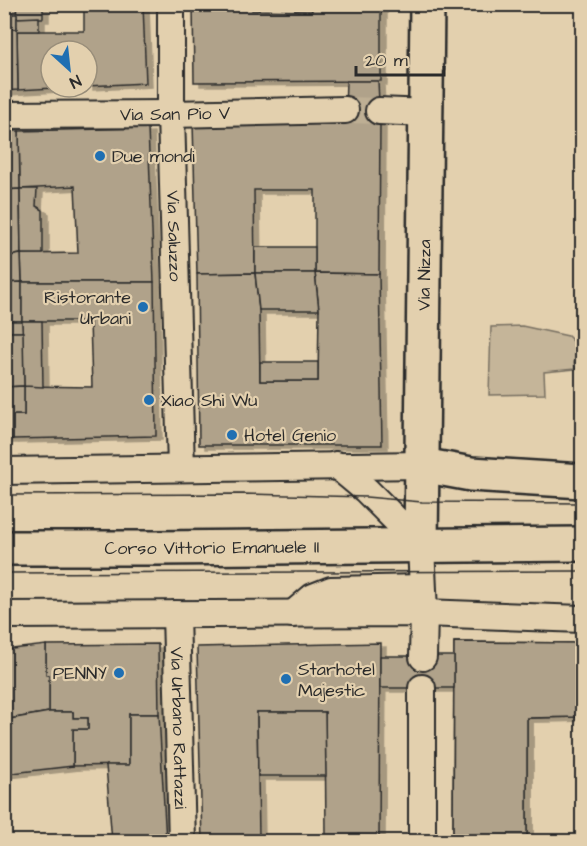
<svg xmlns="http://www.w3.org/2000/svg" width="587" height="846" font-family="'Architects Daughter',sans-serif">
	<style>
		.green { fill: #c5b599; stroke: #787062; stroke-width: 1.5 }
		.building { fill: #b0a28a; stroke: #2b2b2b; stroke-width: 1.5; fill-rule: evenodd; filter: url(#shadow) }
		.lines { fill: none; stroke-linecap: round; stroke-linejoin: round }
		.street-tunnel { stroke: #beaf94; stroke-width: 26; stroke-dasharray: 26 13; stroke-linecap: butt }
		.street-casing { stroke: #2b2b2b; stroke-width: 30 }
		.secondary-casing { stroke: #2b2b2b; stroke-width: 38 }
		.primary-casing { stroke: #2b2b2b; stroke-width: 38 }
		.street { stroke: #e3d0ae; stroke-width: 26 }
		.secondary { stroke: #e3d0ae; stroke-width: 33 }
		.primary { stroke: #e3d0ae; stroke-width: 33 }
		.tram { stroke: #2b2b2b; stroke-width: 1.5 }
		.poi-dot { fill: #1f6fb2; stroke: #e3d0ae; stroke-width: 2 }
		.labels { text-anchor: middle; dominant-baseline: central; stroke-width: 4.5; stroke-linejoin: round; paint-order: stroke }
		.street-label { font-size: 18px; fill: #2b2b2b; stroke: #e3d0ae }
		.poi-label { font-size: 18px; fill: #2b2b2b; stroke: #e3d0ae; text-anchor: start }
	</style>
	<defs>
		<filter id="shadow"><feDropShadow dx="6" dy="4" stdDeviation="0" flood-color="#0004"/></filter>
	</defs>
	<rect width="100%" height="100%" fill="#e3d0ae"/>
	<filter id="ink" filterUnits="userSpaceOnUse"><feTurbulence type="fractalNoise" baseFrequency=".0167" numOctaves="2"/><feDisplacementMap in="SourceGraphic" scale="12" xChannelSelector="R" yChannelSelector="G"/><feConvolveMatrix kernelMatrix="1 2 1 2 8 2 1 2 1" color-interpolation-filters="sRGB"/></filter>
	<g filter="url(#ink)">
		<polygon class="green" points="522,326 568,336 582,350 582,363 574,362 575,369 544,372 545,394 489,395 491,327"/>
		<g class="building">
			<polygon points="4,4 16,4 17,14 4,14"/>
			<polygon points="16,4 43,4 43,18 17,18"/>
			<polygon points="84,4 143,4 146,83 87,86 87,51 51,51 51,87 73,87 18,90 17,31 84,31"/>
			<polygon points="193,4 252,4 252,10 312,11 311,4 381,4 381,81 194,82"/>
			<rect x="4" y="14" width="13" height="15"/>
			<polygon points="39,17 39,31 17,31 17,18"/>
			<polygon points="4,29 17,29 18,90 4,91"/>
			<polygon points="346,81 378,81 380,122 346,121 345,110"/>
			<polygon points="346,121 380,122 379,274 315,273 315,190 254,190 255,273 197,274 193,123"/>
			<polygon points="148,128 154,282 22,282 21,254 78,253 75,186 20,189 19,131"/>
			<polygon points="4,131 19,131 20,189 4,190"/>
			<polygon points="20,189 21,254 4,257 4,190"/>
			<polygon points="20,189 37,189 36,206 43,210 43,254 21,254"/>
			<rect x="255" y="247" width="60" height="26"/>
			<polygon points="21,254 22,282 4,283 4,257"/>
			<polygon points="255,273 259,310 260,381 318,381 319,310 315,273 379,274 382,445 199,445 197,274"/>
			<polygon points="255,273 315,273 319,310 259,310"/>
			<polygon points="22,282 22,321 4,321 4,283"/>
			<polygon points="22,282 154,282 156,436 13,439 13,415 24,415 24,386 92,387 90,321 22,321"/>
			<polygon points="4,321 22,321 23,332 4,332"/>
			<polygon points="22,321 42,321 43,387 24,386"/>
			<polygon points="4,332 23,332 24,386 4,387"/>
			<rect x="260" y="362" width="58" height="19"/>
			<polygon points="24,386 24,415 13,415 13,439 4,439 4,387"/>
			<polygon points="454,642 582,643 582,717 527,718 527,839 582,839 582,842 453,842"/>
			<polygon points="454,642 582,643 582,717 527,718 527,839 582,839 582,842 453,842"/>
			<path d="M380 643 379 842H202L197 647ZM257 712H325L326 836 259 837Z"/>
			<polygon points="158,644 159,714 129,714 129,765 73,766 73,729 88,729 88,718 73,718 73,712 49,712 49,675 46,675 46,645"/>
			<polygon points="46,645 46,675 49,675 49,712 4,720 4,650"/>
			<rect x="380" y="656" width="74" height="32"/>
			<polygon points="49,712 73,712 73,718 88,718 88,729 73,729 73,766 4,774 4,720"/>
			<polygon points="257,712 325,712 326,776 258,776"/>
			<polygon points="129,714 159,714 166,842 112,842 106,765 129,765"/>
		</g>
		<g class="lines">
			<polyline class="street-tunnel" points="345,110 379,111"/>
			<defs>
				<g id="street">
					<path id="s1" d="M171 4V114L181 468"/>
					<polyline points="379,111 427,113"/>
					<path id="s2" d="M4 115 171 114 345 110"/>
					<polyline points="336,465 366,490 421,545 424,613 423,657"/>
					<polyline points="4,471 422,465"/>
					<path id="s3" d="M176 614 182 842"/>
					<polyline points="293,614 313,597 331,590 422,588"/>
					<polyline points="4,615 424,613 582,619"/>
					<polyline points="422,688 422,842"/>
				</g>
				<g id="secondary">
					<path id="s4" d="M421 545 427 4"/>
				</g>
				<g id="primary">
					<polyline points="422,465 471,474 582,481"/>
					<path id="s5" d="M4 548H156L582 544"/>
				</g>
			</defs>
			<use href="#street" class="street-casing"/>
			<use href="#secondary" class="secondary-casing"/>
			<use href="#primary" class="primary-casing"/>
			<use href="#street" class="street"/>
			<use href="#secondary" class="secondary"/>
			<use href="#primary" class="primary"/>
			<g class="tram">
				<polyline points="4,495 242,494 366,497 422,502 582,503"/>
				<polyline points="4,573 582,571"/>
			</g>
		</g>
	</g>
	<g class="poi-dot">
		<circle cx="100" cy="156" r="6"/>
		<circle cx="143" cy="307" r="6"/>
		<circle cx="149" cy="400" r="6"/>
		<circle cx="232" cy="435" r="6"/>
		<circle cx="119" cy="673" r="6"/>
		<circle cx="286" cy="679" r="6"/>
	</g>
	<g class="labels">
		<g class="street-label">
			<text stroke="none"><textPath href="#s2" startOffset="171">Via San Pio V</textPath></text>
			<text stroke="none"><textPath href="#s1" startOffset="232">Via Saluzzo</textPath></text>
			<text stroke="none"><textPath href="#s4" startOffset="270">Via Nizza</textPath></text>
			<text stroke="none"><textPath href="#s5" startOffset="208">Corso Vittorio Emanuele II</textPath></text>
			<text stroke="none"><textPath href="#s3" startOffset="114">Via Urbano Rattazzi</textPath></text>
		</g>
		<g class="poi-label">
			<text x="112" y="156">Due mondi</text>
			<text x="131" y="297" text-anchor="end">Ristorante<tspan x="131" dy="21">Urbani</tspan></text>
			<text x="161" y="400">Xiao Shi Wu</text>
			<text x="244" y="435">Hotel Genio</text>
			<text x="298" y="669">Starhotel<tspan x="298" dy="21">Majestic</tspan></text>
			<text x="107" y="673" text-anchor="end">PENNY</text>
		</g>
	</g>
	<rect width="587" height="846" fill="none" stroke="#e3d0ae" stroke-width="24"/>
	<rect x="12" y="12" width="563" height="822" fill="none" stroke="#2b2b2b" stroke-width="2" filter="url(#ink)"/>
	<g transform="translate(69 69) rotate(153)"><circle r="28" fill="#e3d0ae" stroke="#998e7a" stroke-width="1.5"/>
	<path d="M0-4.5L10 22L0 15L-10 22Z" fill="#1f6fb2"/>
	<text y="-9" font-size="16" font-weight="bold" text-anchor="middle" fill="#2b2b2b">N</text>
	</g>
	<path d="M356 66v9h88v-9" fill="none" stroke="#2b2b2b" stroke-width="3"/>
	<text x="365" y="66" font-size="18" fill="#2b2b2b" stroke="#e3d0ae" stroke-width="4.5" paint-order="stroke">20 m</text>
</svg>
